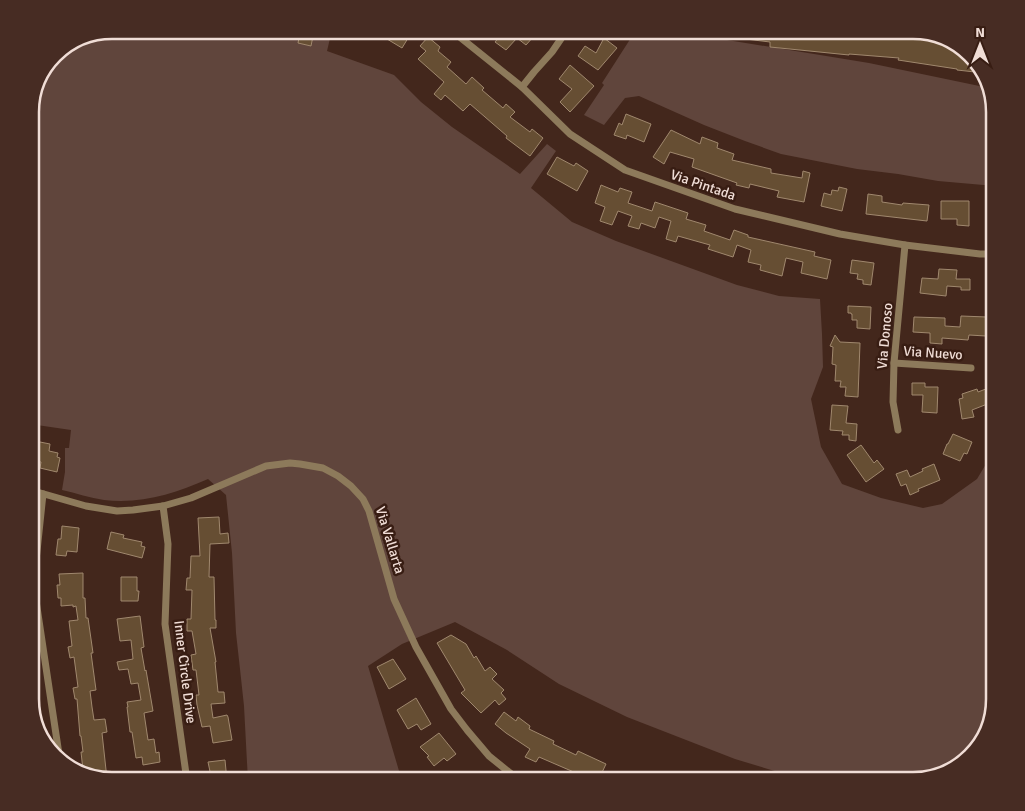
<svg xmlns="http://www.w3.org/2000/svg" width="1025" height="811" font-family="Signika,sans-serif">
	<style>
		.green { fill: #60453c }
		.building { fill: #664e33; stroke: #a0886e }
		.lines { fill: none; stroke-linecap: round; stroke-linejoin: round }
		.minor { stroke: #8d7a5b; stroke-width: 7 }
		.labels { text-anchor: middle; dominant-baseline: central; stroke-width: 5; stroke-linejoin: round; paint-order: stroke }
		.street-label { font-size: 14px; fill: #f0ddd6; stroke: #381d13 }
		.rim { fill: none; stroke: #f0ddd6; stroke-width: 2.5 }
	</style>
	<rect width="100%" height="100%" fill="#43271c"/>
	<g class="green">
		<path d="M112 30H332L327 51 394 75 421 102 452 127 520 174 547 144 556 151 531 188 572 222 616 241 737 285 779 296 820 299 822 334 823 367 811 399 821 447 842 484 881 498 923 508 942 504 977 479 995 449V699L975 753 949 773 913 781H808L735 759 627 717 559 684 507 650 455 622 402 644 368 666 402 781H248L244 706 240 669 236 633 232 553 226 495 208 479C174 494 142 504 104 500 90 498 76 493 62 490L65 472V448H69L71 430 30 424V106L58 51Z"/>
		<polygon points="636,30 666,30 869,63 989,88 995,112 995,186 938,181 898,174 857,169 781,154 745,141 704,125 639,96 625,98 604,125 584,115 604,85 602,83"/>
	</g>
	<g class="building">
		<polygon points="386,30 413,30 402,48 382,36"/>
		<polygon points="505,30 526,30 534,36 526,45 517,38 506,50 495,42"/>
		<polygon points="730,30 787,30 827,34 828,30 837,30 837,37 856,39 857,33 868,34 868,30 890,30 889,37 903,38 904,30 913,30 967,50 984,73 957,70 957,69 898,60 899,58 849,54 849,55 770,47 770,42 729,37"/>
		<polygon points="300,33 313,36 311,46 298,43"/>
		<polygon points="428,37 440,47 438,51 451,62 447,67 466,84 472,77 484,88 482,90 503,108 506,104 515,112 510,117 530,132 532,129 543,138 530,156 506,138 507,136 470,104 463,111 445,95 441,100 434,94 444,82 418,59 426,51 420,46"/>
		<polygon points="604,38 617,48 598,70 578,56 585,46 596,53"/>
		<polygon points="570,65 594,86 570,112 560,102 572,89 559,79"/>
		<polygon points="626,114 651,124 644,142 627,135 626,139 614,135 619,123 622,125"/>
		<polygon points="671,130 700,144 702,137 718,143 717,148 734,154 732,160 771,169 771,173 802,178 803,171 810,173 804,202 777,197 779,191 750,184 749,188 736,185 737,183 692,167 694,159 670,152 664,164 653,157"/>
		<polygon points="557,157 574,166 576,163 588,171 577,191 547,174"/>
		<polygon points="601,185 618,192 620,188 632,192 628,203 652,211 655,202 688,213 686,219 706,225 704,231 730,240 734,230 748,235 748,237 815,252 814,256 831,260 827,279 801,273 803,262 786,258 782,276 760,270 761,265 748,262 751,250 737,245 733,257 708,249 710,245 678,236 676,242 666,239 671,221 659,217 655,228 641,223 639,229 628,226 632,216 618,211 612,225 600,221 605,207 595,203"/>
		<polygon points="839,187 847,189 842,211 821,206 824,193 831,195 832,190 838,191"/>
		<polygon points="868,194 882,196 882,202 902,205 903,203 929,205 927,221 866,214"/>
		<polygon points="941,201 969,201 969,226 957,225 957,219 941,219"/>
		<polygon points="852,260 874,263 871,285 863,284 863,280 857,279 858,274 850,273"/>
		<polygon points="939,269 957,270 956,279 970,279 970,290 961,290 961,287 947,286 946,296 920,293 922,278 938,279"/>
		<polygon points="848,306 871,307 870,329 857,328 857,320 852,320 852,314 851,314 851,313 848,313"/>
		<polygon points="961,316 987,317 986,336 969,335 968,340 942,338 942,344 930,343 930,333 913,332 914,317 945,318 945,326 960,327"/>
		<polygon points="835,335 840,342 860,343 858,397 845,396 846,387 840,387 841,381 835,381 836,365 832,364 833,347 830,346"/>
		<polygon points="912,383 925,383 925,387 938,387 937,413 922,412 923,395 912,395"/>
		<polygon points="991,387 995,401 972,410 974,417 962,419 959,399 963,398 962,394 977,389 978,392"/>
		<polygon points="832,405 848,406 846,423 857,424 856,441 849,440 849,435 842,435 843,431 830,430"/>
		<polygon points="953,434 972,442 967,454 964,453 960,461 943,454 947,444 948,444"/>
		<polygon points="30,440 50,444 49,451 58,453 57,457 60,458 57,472 40,468 41,462 30,460"/>
		<polygon points="861,445 874,463 877,460 884,469 866,482 847,455"/>
		<polygon points="934,464 940,480 918,489 919,491 910,495 906,484 901,486 896,474 907,470 910,477 923,471 922,469"/>
		<polygon points="219,517 220,534 228,533 229,543 210,544 209,577 214,577 215,620 216,620 216,628 210,628 216,662 215,662 218,692 224,692 225,703 211,704 213,718 227,715 228,717 232,740 213,743 210,726 202,727 197,705 196,695 199,695 196,670 193,670 191,655 196,654 192,631 187,631 187,619 191,619 192,590 186,590 187,578 190,578 191,556 200,556 198,518"/>
		<polygon points="62,526 79,528 77,552 67,551 66,556 56,555 58,539 61,539"/>
		<polygon points="111,532 124,535 123,538 142,542 141,546 145,547 142,558 107,549"/>
		<polygon points="83,573 83,598 85,598 86,618 88,618 93,653 91,653 96,690 90,691 92,707 94,720 105,719 107,732 102,733 107,779 83,770 81,752 83,752 81,736 80,736 77,699 75,699 73,688 78,687 74,657 70,658 68,647 72,646 69,621 78,620 76,606 73,607 73,605 61,606 61,598 58,598 57,585 60,585 59,574"/>
		<polygon points="121,577 137,577 137,591 139,591 138,601 121,601"/>
		<polygon points="140,616 144,647 141,648 145,671 146,670 153,711 144,713 148,740 154,739 156,753 159,752 160,762 143,765 142,757 136,758 132,732 130,732 127,707 128,707 127,702 141,700 138,683 131,684 128,669 119,670 117,662 133,659 131,640 120,641 117,619"/>
		<polygon points="451,635 466,644 474,658 476,656 485,671 490,667 497,674 492,679 504,690 501,693 506,699 499,705 495,700 481,713 461,693 465,690 437,643"/>
		<polygon points="393,659 406,679 389,689 377,667"/>
		<polygon points="416,698 431,724 421,730 417,724 408,729 397,710"/>
		<polygon points="504,712 516,721 518,717 530,726 529,729 554,741 553,744 576,755 578,751 606,764 598,781 581,781 583,776 539,757 536,762 525,757 530,749 506,733 495,724"/>
		<polygon points="439,733 456,754 447,761 444,758 434,766 427,757 429,756 420,747"/>
		<polygon points="225,760 227,781 212,781 208,762"/>
	</g>
	<g class="lines">
		<g class="minor">
			<polyline points="451,30 522,87 570,134 625,170 735,209 840,234 905,245 980,254 995,254"/>
			<polyline points="522,87 534,72 552,52 567,30"/>
			<polyline points="894,363 971,368"/>
			<polyline points="898,430 893,402 894,363 905,245"/>
			<polyline points="30,490 86,506 117,511 133,510 163,506 191,498 266,466 290,463 300,464 323,468 338,476 351,486 363,499 369,511 394,599 416,647 451,709 467,730 489,756 520,781"/>
			<polyline points="43,494 35,570 35,594 60,761"/>
			<polyline points="163,506 168,544 165,624 187,781"/>
		</g>
	</g>
	<g class="labels">
		<g class="street-label">
			<text transform="translate(703 185) rotate(19)">Via Pintada</text>
			<text transform="translate(885 336) rotate(-85)">Via Donoso</text>
			<text transform="translate(933 353) rotate(4)">Via Nuevo</text>
			<text transform="translate(390 540) rotate(73)">Via Vallarta</text>
			<text transform="translate(185 672) rotate(83)">Inner Circle Drive</text>
		</g>
	</g>
	<path d="M0 0H1025V811H0ZM112 39H913A73 73 0 0 1 986 112V699A73 73 0 0 1 913 772H112A73 73 0 0 1 39 699V112A73 73 0 0 1 112 39Z" fill="#472c23" fill-rule="evenodd"/>
	<path class="rim" d="M112 39H913A73 73 0 0 1 986 112V699A73 73 0 0 1 913 772H112A73 73 0 0 1 39 699V112A73 73 0 0 1 112 39Z"/>
	<g transform="translate(980 45)" stroke="#381d13" stroke-width="4" paint-order="stroke">
	<path d="M0-4L9 19L0 12L-9 19Z" fill="#f0ddd6"/>
	<text y="-8" font-size="14" font-weight="bold" text-anchor="middle" fill="#f0ddd6">N</text>
	</g>
</svg>
